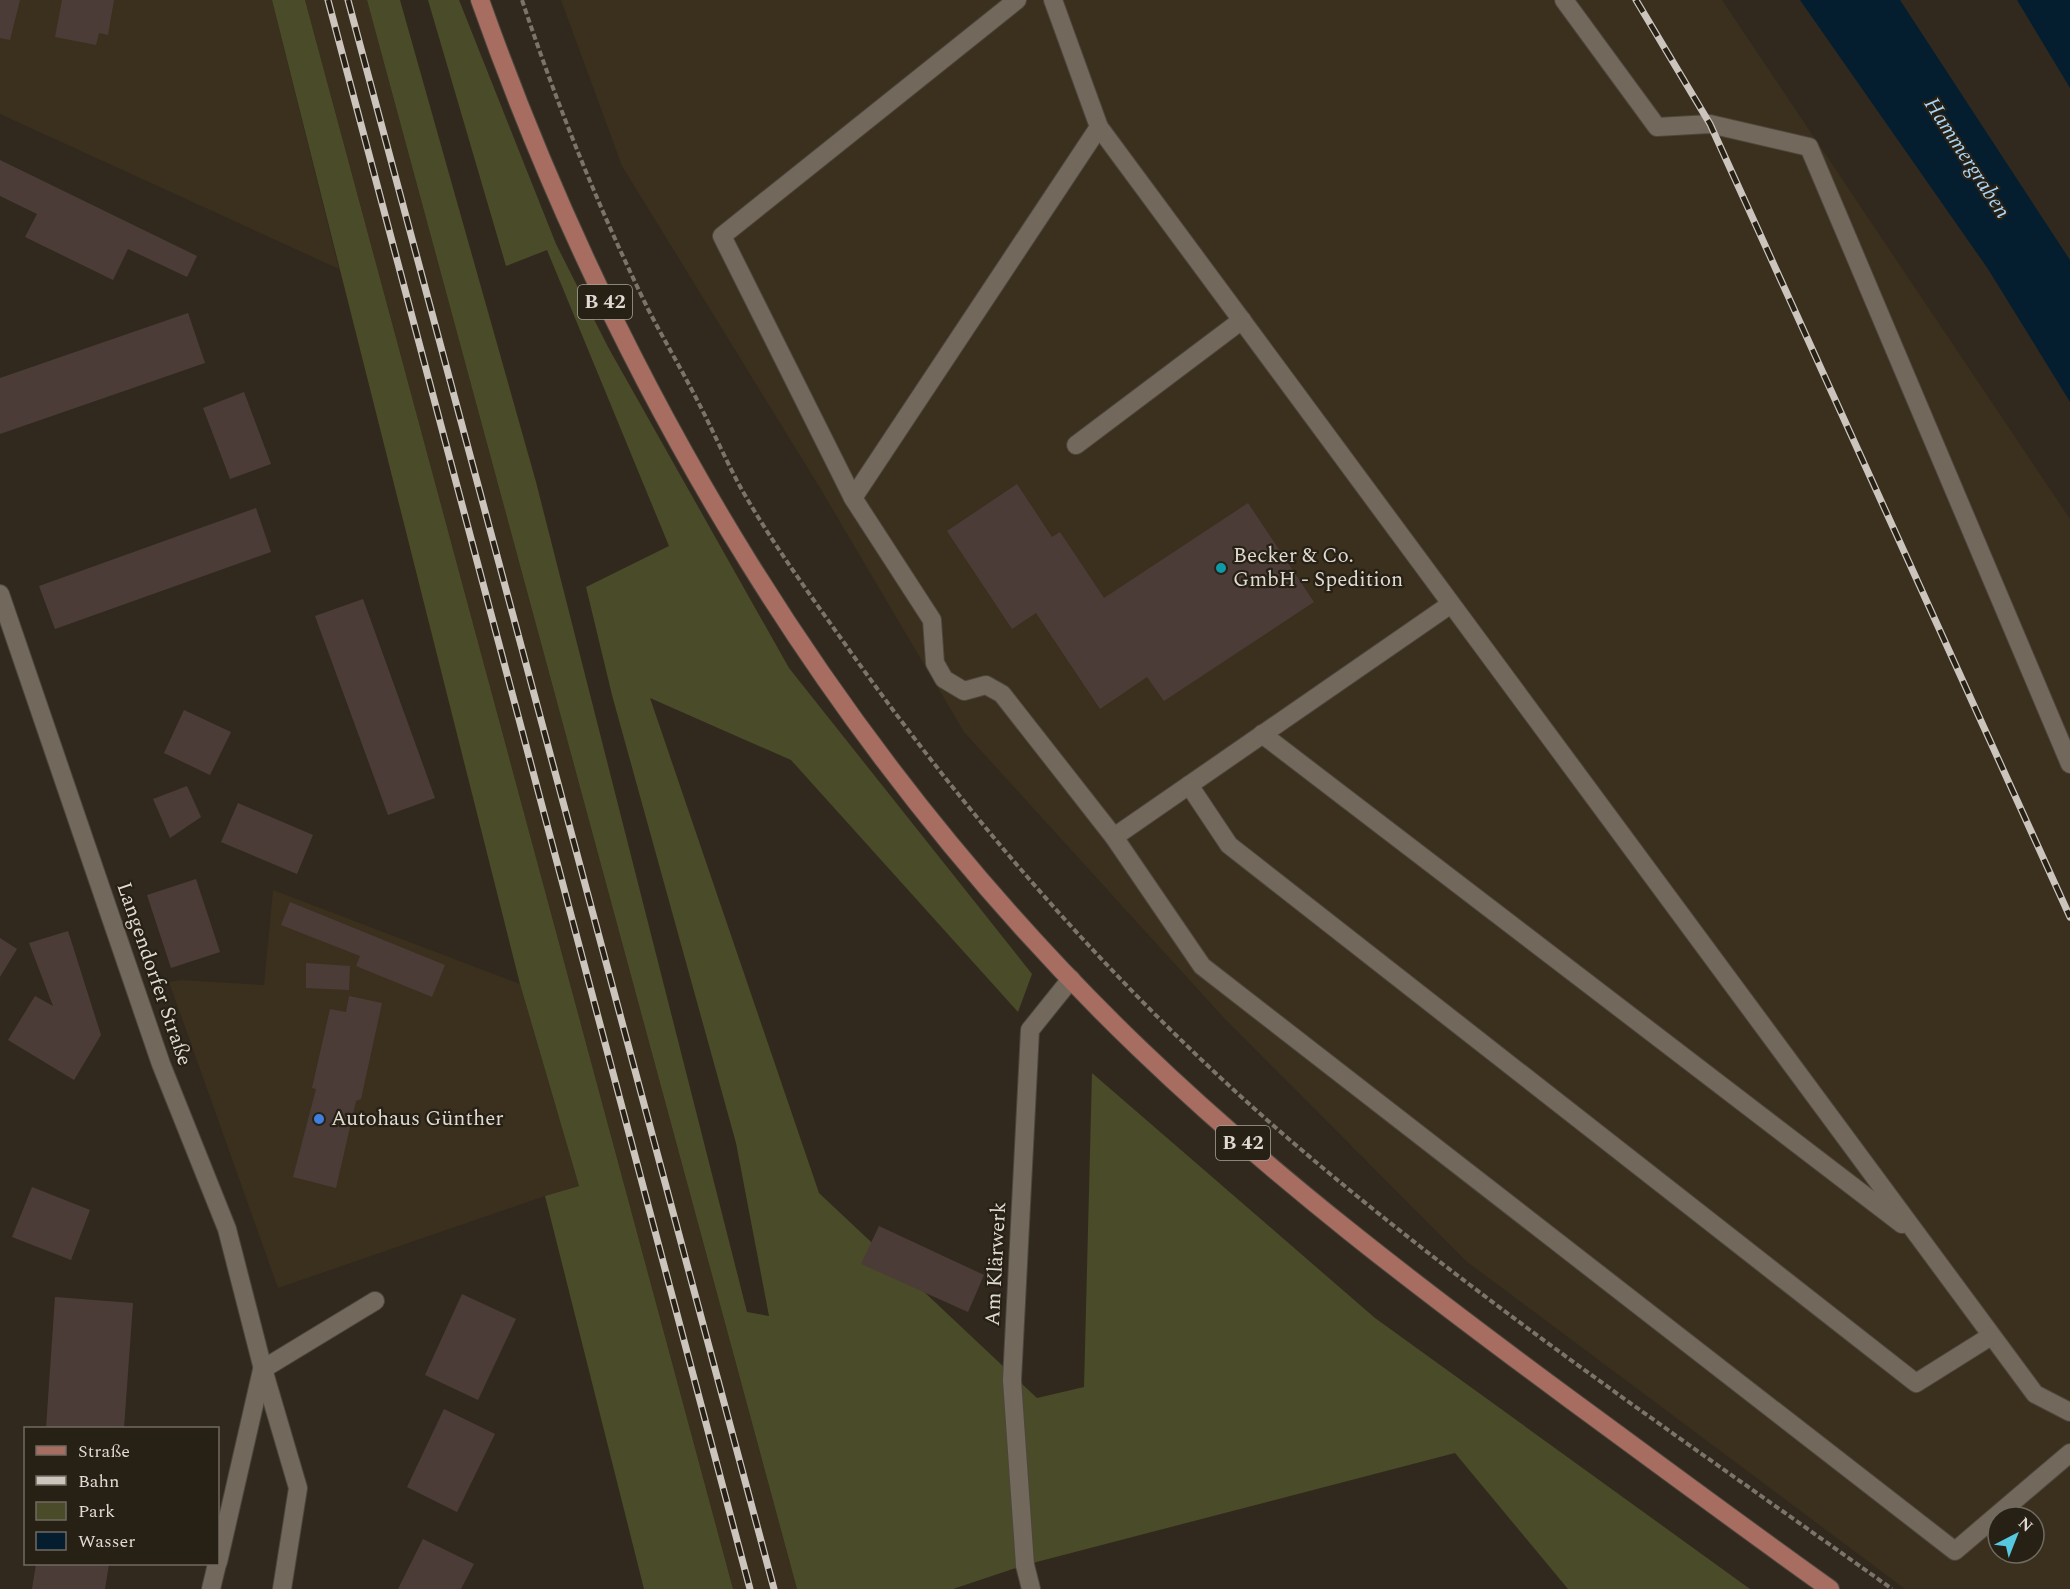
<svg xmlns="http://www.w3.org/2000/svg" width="2070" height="1589" font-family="Spectral,serif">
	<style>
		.built { fill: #3b2f1e; fill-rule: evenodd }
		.green { fill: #4a4b28 }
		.water { fill: #041e30 }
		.building { fill: #4c3c38 }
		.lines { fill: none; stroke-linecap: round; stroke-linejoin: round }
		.lane-casing { stroke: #4c463d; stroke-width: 20 }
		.street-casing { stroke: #4c463d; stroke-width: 20 }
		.primary-casing { stroke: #4c463d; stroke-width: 20 }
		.path { stroke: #7a746a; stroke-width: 4; stroke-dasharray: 6 3; stroke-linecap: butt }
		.lane { stroke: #72685c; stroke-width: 18 }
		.street { stroke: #72685c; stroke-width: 18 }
		.primary { stroke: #a76d60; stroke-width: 18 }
		.rail-casing { stroke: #cbc5be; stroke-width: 7 }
		.rail { stroke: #272015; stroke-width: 4.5; stroke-dasharray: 14; stroke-linecap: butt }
		.culture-dot { fill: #0f9aa8; stroke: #272015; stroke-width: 2 }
		.shop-dot { fill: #3f7fe0; stroke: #272015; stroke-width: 2 }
		.labels { text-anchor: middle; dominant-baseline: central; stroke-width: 4.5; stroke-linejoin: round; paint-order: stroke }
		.shield { fill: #272015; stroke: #a8a29a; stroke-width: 1.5 }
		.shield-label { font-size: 20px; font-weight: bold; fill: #dfdad3 }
		.poi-label { font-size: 21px; fill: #dfdad3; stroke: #272015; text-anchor: start }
		.street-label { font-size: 21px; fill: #dfdad3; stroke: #272015 }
		.water-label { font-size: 22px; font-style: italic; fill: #a9d4f5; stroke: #272015 }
	</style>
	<rect width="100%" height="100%" fill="#31291e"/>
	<g class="built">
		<polygon points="0,0 272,0 339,269 0,114"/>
		<polygon points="305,0 367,0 797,1589 733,1589"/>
		<path d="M561 0H1722L2070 519V1589H1905L1466 1261 1224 1018 964 732 820 488 622 166ZM1998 1517H2034V1553H1998Z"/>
		<polygon points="273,890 520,984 579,1186 545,1196 278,1288 169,982 181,980 264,985"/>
	</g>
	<g class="green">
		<polygon points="272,0 305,0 733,1589 644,1589 545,1196 579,1186 520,984"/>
		<polygon points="367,0 400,0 536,482 747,1312 769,1316 736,1143 612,695 586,587 669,546 547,250 506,266 428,0 459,0 556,244 608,347 789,668 1032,974 1018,1012 791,760 650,698 819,1193 1037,1398 1084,1387 1092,1073 1375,1318 1750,1589 1568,1589 1455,1453 1025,1565 953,1589 797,1589"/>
	</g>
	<g class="water">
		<polygon points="1800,0 1900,0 2070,260 2070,402 1988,269"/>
		<polygon points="2017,0 2070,0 2070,88"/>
	</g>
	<g class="building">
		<polygon points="0,0 20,0 10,40 0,38"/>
		<polygon points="62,0 114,0 108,35 99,33 96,45 55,37"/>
		<polygon points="0,160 197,256 187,277 128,249 113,280 25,237 37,214 0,196"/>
		<polygon points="188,313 205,363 0,434 0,378"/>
		<polygon points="244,392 271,464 230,479 203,408"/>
		<polygon points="1017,484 1052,537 1060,532 1104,598 1248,503 1314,602 1164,701 1147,677 1100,709 1036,613 1012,629 947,531"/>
		<polygon points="256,508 271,552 55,629 39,586"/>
		<polygon points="363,599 435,798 388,815 315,616"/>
		<polygon points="184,710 231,732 210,775 164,753"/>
		<polygon points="187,786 201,817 170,838 153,799"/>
		<polygon points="238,803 313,835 297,874 221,842"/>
		<polygon points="196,879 220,952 171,968 147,895"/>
		<polygon points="290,902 445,965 432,997 356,966 360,956 281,925"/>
		<polygon points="68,931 101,1035 74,1080 8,1040 35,996 53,1006 29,943"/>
		<polygon points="0,938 17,949 0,977"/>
		<polygon points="306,963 350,966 349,990 306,988"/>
		<polygon points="349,996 382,1003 361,1099 356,1101 336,1188 293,1177 316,1089 312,1088 330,1009 346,1012"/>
		<polygon points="32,1187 90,1210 71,1260 12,1237"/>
		<polygon points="879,1226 984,1275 968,1312 861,1264"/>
		<polygon points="462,1294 516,1319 478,1400 425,1375"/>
		<polygon points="55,1297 133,1303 124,1428 46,1428"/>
		<polygon points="444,1409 495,1434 457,1512 407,1487"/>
		<polygon points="423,1539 474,1564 461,1589 398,1589"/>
		<polygon points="36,1564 109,1564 105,1589 32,1589"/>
	</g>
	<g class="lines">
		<defs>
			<g id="lane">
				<polyline points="1053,0 1099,127 2035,1394 2070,1412"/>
				<polyline points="1564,0 1657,127 1710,124 1809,147 2070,764"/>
				<polyline points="1099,127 853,498 932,620 935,663 944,679 964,691 986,685 1002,694 1114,837 1451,604"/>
				<polyline points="1076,445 1242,320"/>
				<polyline points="853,498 722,236 1017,0"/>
				<polyline points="1262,734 1902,1224"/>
				<polyline points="1189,785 1229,845 1916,1383 1991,1336"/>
				<polyline points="1114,837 1202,966 1955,1551 2070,1453"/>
				<polyline points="263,1369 375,1301"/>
				<polyline points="1025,1565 1031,1589"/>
			</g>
			<g id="street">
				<polyline points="0,594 161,1064 227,1229 263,1369 298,1488 282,1589"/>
				<polyline points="218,1562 262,1370"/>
				<polyline points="1025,1565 1012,1380 1030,1030 1071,979"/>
				<polyline points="211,1589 217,1564"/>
			</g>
			<path id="primary" d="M480 0C619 392 839 760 1140 1049 1274 1178 1422 1290 1571 1400 1657 1463 1743 1527 1830 1589"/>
		</defs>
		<use href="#lane" class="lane-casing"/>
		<use href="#street" class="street-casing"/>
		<use href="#primary" class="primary-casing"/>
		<path class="path" d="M522 0C557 105 599 209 648 309 663 338 679 365 694 394 711 426 725 459 742 490 774 546 813 599 850 651 981 835 1132 1006 1304 1152 1490 1310 1694 1447 1892 1589"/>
		<use href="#lane" class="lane"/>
		<use href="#street" class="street"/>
		<use href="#primary" class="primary"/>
		<defs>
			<g id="rail">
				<polyline points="328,0 750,1589"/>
				<polyline points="348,0 774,1589"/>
				<polyline points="1636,0 1710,124 2070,917"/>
			</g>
		</defs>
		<use href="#rail" class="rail-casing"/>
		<use href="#rail" class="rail"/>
	</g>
	<circle class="culture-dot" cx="1221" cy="568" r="6"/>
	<circle class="shop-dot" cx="319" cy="1119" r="6"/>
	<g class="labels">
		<g class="shield">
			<rect x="578" y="285" width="54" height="34" rx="4.5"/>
			<rect x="1216" y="1126" width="54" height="34" rx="4.5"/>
		</g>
		<g class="shield-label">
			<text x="605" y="302">B 42</text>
			<text x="1243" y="1143">B 42</text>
		</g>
		<g class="poi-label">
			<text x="1233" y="556">Becker &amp; Co.<tspan x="1233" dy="24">GmbH - Spedition</tspan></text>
			<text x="331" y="1119">Autohaus Günther</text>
		</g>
		<g class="street-label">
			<text transform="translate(154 974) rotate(71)">Langendorfer Straße</text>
			<text transform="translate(996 1264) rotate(-87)">Am Klärwerk</text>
		</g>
		<g class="water-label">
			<text transform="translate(1967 158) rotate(57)">Hammergraben</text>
		</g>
	</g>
	<rect x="24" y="1427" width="195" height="138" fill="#272015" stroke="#716a61" stroke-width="1.5"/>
	<rect x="36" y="1446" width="30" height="9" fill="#a76d60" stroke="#716a61" stroke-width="1.5"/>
	<text x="78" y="1457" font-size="18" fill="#dfdad3">Straße</text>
	<rect x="36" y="1476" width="30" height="9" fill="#cbc5be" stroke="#716a61" stroke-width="1.5"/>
	<text x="78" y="1487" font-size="18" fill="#dfdad3">Bahn</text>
	<rect x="36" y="1502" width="30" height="18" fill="#4a4b28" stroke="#716a61" stroke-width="1.5"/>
	<text x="78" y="1517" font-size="18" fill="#dfdad3">Park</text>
	<rect x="36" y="1532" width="30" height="18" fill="#041e30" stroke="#716a61" stroke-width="1.5"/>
	<text x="78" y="1547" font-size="18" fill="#dfdad3">Wasser</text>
	<g transform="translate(2016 1535) rotate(42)"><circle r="28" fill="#272015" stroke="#716a61" stroke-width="1.5"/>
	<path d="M0-4.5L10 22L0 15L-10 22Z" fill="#56c9e1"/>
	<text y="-9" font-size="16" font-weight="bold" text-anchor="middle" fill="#dfdad3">N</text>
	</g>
</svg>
